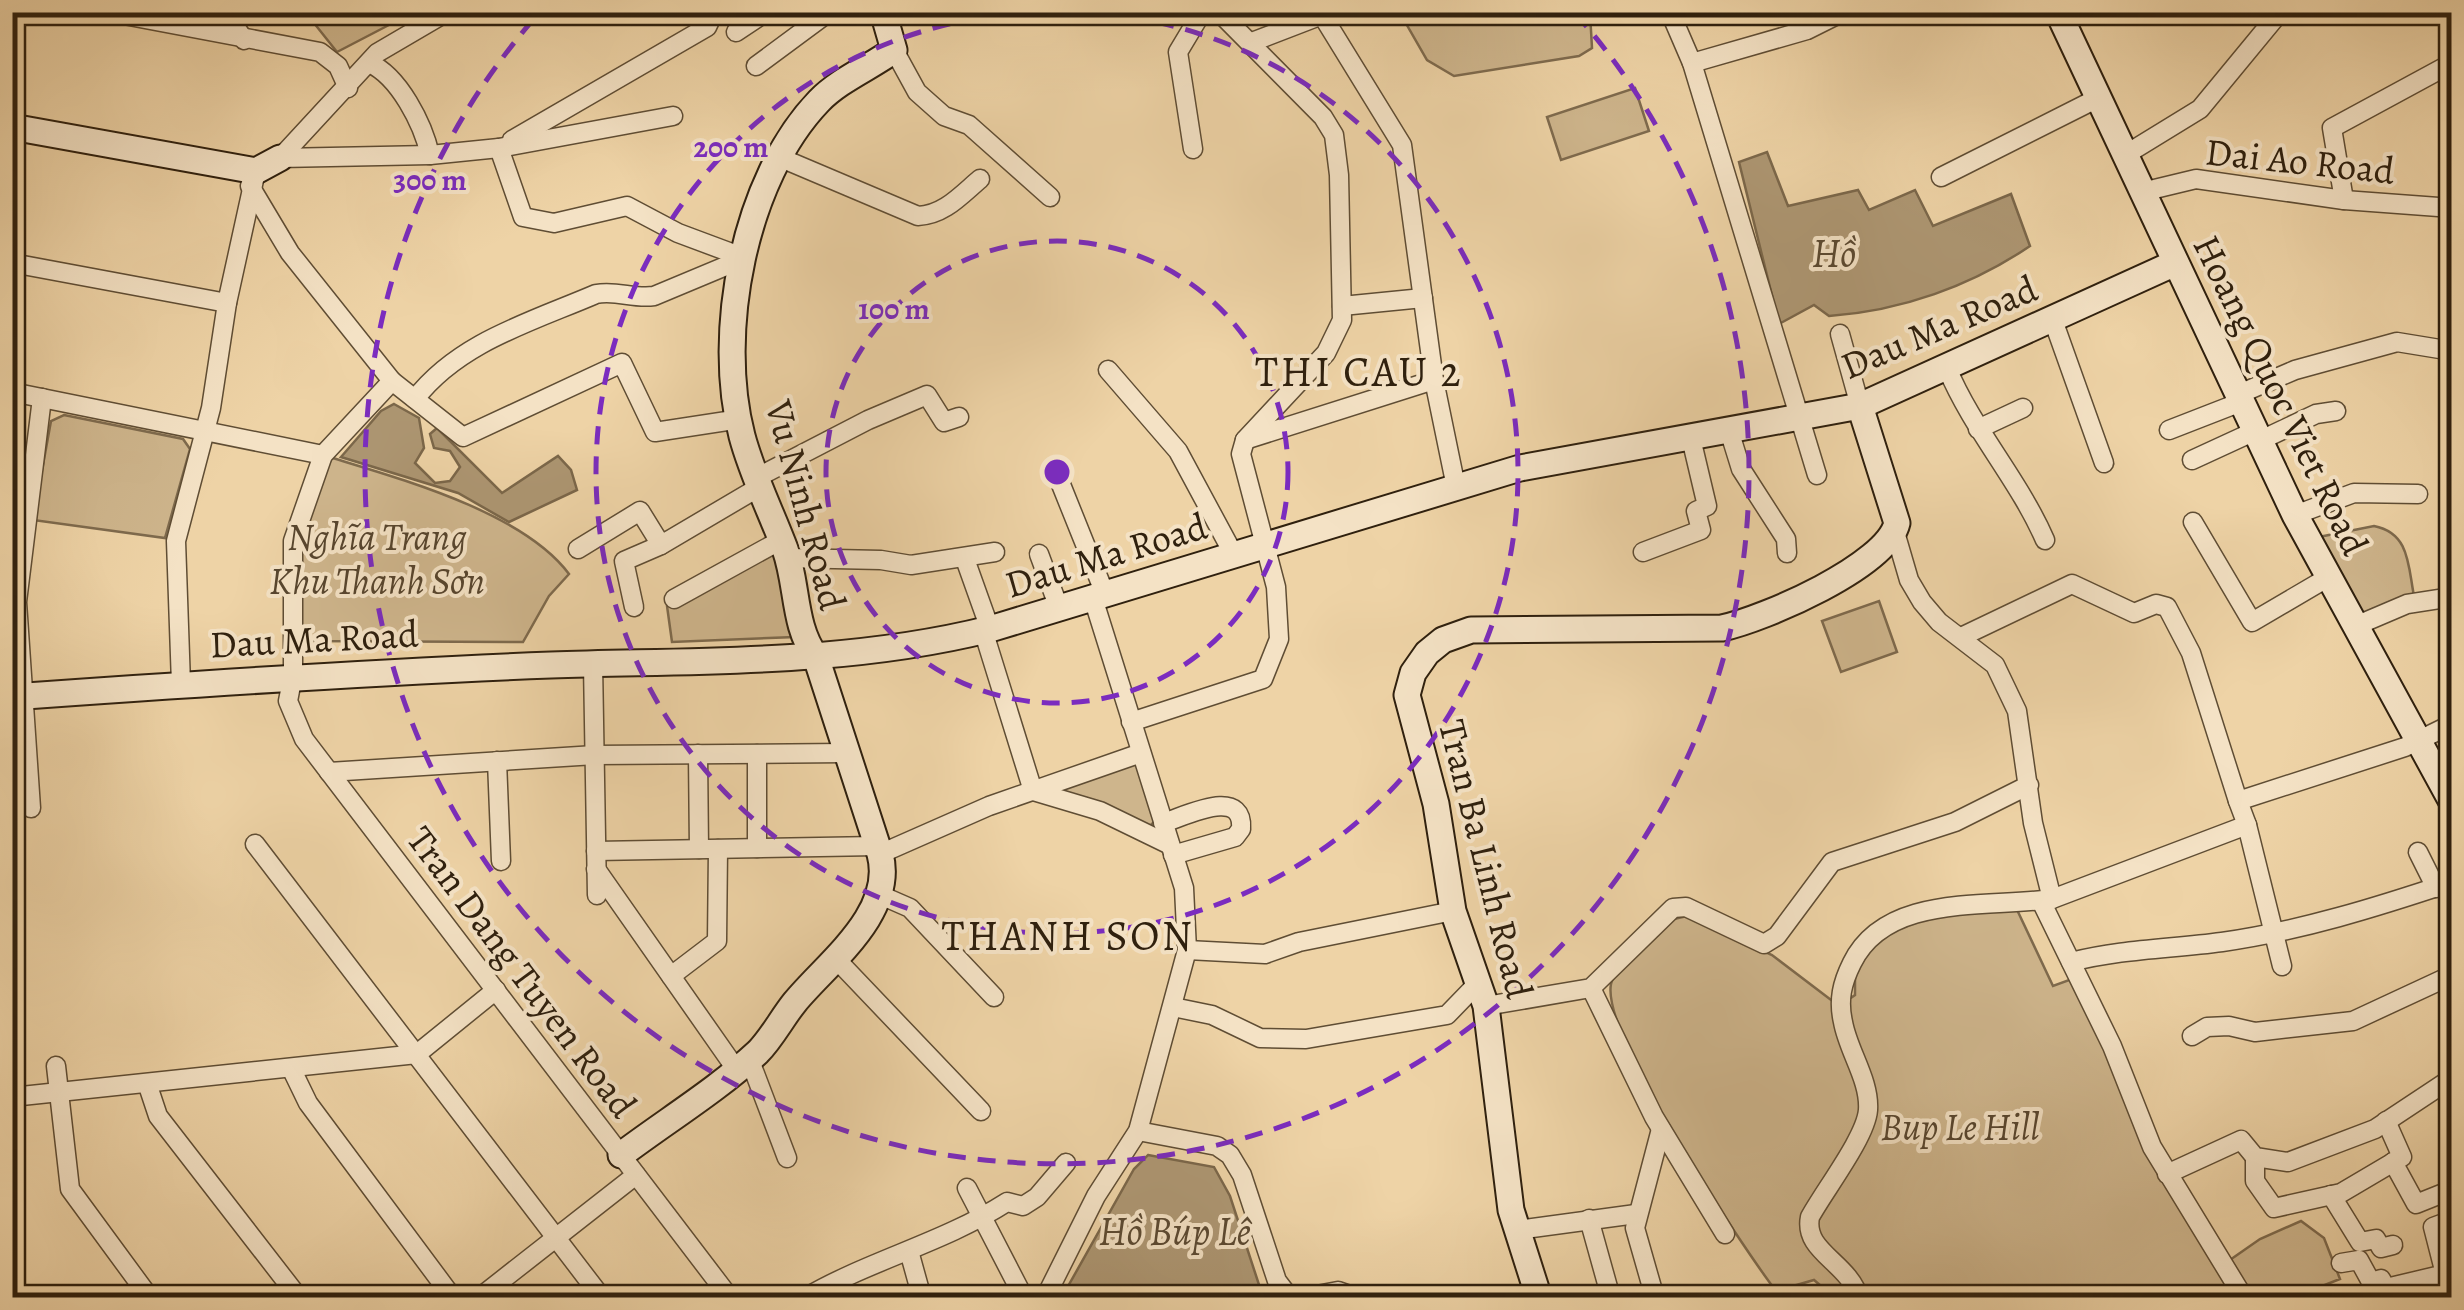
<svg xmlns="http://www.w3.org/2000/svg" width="2464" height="1310" font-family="Alegreya,serif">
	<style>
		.green { fill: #ceb58c; stroke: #7e6a4d; stroke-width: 2.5 }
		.water { fill: #ad9672; stroke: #7b674a; stroke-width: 2.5 }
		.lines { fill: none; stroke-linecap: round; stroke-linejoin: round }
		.street-casing { stroke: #5f4d34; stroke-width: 21 }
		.secondary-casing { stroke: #2f200e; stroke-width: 29 }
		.street { stroke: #f4e2c5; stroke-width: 18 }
		.secondary { stroke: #f4e2c5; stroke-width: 25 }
		.ring { fill: none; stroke: #7b2cbf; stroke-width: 5; stroke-dasharray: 18 12 }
		.labels { text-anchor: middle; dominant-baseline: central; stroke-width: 8; stroke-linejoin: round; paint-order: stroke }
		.street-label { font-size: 38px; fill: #2f200e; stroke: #f4e2c5 }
		.park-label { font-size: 38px; font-style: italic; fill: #57452e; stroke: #f4e2c5 }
		.water-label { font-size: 40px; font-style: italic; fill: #5b4931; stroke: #f4e2c5 }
		.quarter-label { font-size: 42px; letter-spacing: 2.5px; fill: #2f200e; stroke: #f4e2c5 }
		.centre { fill: #7b2cbf; stroke: #f4e2c5; stroke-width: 5 }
		.ring-label { font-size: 30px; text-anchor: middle; font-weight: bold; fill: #7b2cbf; stroke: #f4e2c5; stroke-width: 8; stroke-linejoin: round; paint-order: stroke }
	</style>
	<rect width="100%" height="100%" fill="#eed3a6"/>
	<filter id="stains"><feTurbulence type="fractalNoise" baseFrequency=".002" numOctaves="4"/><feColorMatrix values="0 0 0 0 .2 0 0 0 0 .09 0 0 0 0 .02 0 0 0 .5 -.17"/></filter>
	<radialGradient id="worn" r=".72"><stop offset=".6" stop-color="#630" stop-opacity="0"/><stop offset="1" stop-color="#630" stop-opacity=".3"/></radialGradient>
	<g class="green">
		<polygon points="306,13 412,13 337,52"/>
		<polygon points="1400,13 1590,13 1592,48 1579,56 1454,76 1427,60"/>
		<polygon points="1635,88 1649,131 1561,160 1547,117"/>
		<polygon points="64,415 183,439 190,449 165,538 33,520 51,421"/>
		<path d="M323 455C397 478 522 511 569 574L549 596 523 642 299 641 293 541Z"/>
		<path d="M2374 526C2410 533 2408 566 2414 596L2360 618 2319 537Z"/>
		<polygon points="780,548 795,637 672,642 667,606"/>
		<polygon points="1879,601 1897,652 1841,672 1822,621"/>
		<polygon points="1137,762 1156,820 1149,827 1059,792 1059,786"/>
		<path d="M2011 897 2053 986 2080 976 2150 1145 2227 1262 2260 1239 2301 1221 2324 1238 2340 1279 2317 1288 2321 1298H1835L1814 1280 1776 1291C1741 1245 1601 1035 1611 984 1614 968 1661 931 1674 919L1687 916 1772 955 1839 1006 1855 995V961L1904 910Z"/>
	</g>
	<g class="water">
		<path d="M1767 152 1788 206 1858 190 1869 210 1915 190 1933 226 2011 194 2030 246C1971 286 1901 311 1829 316L1814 305 1779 324 1739 162Z"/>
		<polygon points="394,404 419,418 424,448 415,463 435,483 450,481 460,467 450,451 434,448 430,434 437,428 502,493 558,456 571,470 577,490 509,522 458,493 341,457 381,411"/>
		<polygon points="1148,1155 1214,1167 1230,1196 1263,1297 1062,1297 1134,1169"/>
	</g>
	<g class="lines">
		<defs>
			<g id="street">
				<polyline points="108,12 320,52 338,66 348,88"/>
				<polyline points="226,12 244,40"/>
				<polyline points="1670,12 1692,63 1817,475"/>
				<polyline points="736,32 766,12"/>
				<polyline points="1252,42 1322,15 1402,145 1434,380 1456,487"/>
				<polyline points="894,50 917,92 944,116 969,125 1050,197"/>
				<path d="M369 63C399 76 423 124 430 155"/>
				<polyline points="1692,63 1807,30 1843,12"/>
				<polyline points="756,66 829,12"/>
				<polyline points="512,140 707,27 714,12"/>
				<polyline points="499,148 523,217 554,223 627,206 678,233 745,258"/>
				<polyline points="1193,149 1178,52 1202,12"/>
				<polyline points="2125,155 2200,109 2280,12"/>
				<polyline points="280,158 430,155 499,148 673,116"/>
				<polyline points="280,158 377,53 447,12"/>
				<path d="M781 158 918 216C944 215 961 195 980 179"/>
				<polyline points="1941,177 2098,98"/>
				<polyline points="250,186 290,253 392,381"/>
				<polyline points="2142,192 2196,179 2344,200 2452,208"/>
				<polyline points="2344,200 2332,128 2452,63"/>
				<polyline points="12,263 227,303"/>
				<polyline points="1342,306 1423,298"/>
				<polyline points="2053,320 2104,463"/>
				<polyline points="1840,334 1860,406"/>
				<path d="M1947 368C1973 430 2019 480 2045 540"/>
				<polyline points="1108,370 1178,451 1234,555"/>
				<polyline points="12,392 323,455"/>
				<polyline points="2237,395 2295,370 2397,342 2452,351"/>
				<path d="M415 399C459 342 531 322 596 294 617 290 633 299 654 296L745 258"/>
				<polyline points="1728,427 1741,469 1786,539 1787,553"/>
				<polyline points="1978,429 2023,408"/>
				<polyline points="2169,430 2241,402"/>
				<polyline points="1245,440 1434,380"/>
				<polyline points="2259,441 2316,414 2336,411"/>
				<polyline points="2192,460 2255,431"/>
				<polyline points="758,477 868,420 927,395 944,422 959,417"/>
				<polyline points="1060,482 1105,594"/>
				<polyline points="2295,515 2354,493 2418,494"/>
				<polyline points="2193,522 2252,622 2327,578"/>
				<polyline points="1895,532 1909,580 1922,602 1939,622 1995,665 2017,711 2033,823 2052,899 2247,825 2238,801 2405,747 2452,724"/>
				<polyline points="578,549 640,511 661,545 761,486"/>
				<polyline points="1643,552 1701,530 1696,511 1707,506 1690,434"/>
				<polyline points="1039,554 1059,608"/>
				<polyline points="788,558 881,560 911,565 995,552"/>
				<polyline points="965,559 990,629"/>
				<polyline points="674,599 781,540"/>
				<polyline points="634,607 624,561 661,545"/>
				<polyline points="2353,627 2407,604 2452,597"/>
				<polyline points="983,630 1033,791 1100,811 1170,845"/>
				<polyline points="1961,637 2072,584 2134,613 2156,604 2167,607 2191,653 2238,801"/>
				<polyline points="593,664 597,895"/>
				<polyline points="181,684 176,541 211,408 227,303 256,171"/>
				<polyline points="1131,722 1263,679 1279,639 1276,587 1241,454 1245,440 1326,353 1342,320 1339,175 1334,135 1323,117 1219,12"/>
				<polyline points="698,754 699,849"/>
				<polyline points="757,754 757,848"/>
				<polyline points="497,761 501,861"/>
				<polyline points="329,772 595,755 846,753"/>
				<polyline points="31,808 17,602 42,398"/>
				<path d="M1163 823C1186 816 1244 786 1241 829L1235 837 1173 855"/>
				<polyline points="2247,825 2282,966"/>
				<polyline points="255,844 602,1298"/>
				<polyline points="596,851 877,846"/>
				<polyline points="2418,852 2436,888"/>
				<polyline points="880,854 989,806 1141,753"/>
				<polyline points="596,869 736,1069"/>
				<polyline points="878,894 910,908 994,997"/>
				<polyline points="2041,901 2112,1046 2152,1147 2244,1298"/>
				<polyline points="1187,950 1265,954 1299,942 1453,911"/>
				<polyline points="837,960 981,1111"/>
				<path d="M2071 962C2122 949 2170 949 2222 942 2300 931 2377 907 2452 882"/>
				<polyline points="671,976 717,941 718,849"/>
				<polyline points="1591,988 1654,1117 1725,1234"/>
				<polyline points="1486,1006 1591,988 1673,908 1686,907 1764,944 1777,936 1832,862 1955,822 2029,785"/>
				<polyline points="1173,1007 1212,1015 1260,1038 1306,1039 1447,1015 1478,983"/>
				<polyline points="2192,1036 2207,1027 2229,1026 2255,1032 2353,1021 2452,975"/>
				<polyline points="749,1058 787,1158"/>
				<polyline points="56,1066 70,1189 150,1298"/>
				<polyline points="292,1070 308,1103 453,1298"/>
				<polyline points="148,1086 158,1116 299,1298"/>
				<polyline points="12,1097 417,1054 496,990"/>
				<polyline points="1138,1131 1217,1146 1230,1155 1242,1175 1277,1281 1290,1298"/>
				<polyline points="2255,1157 2255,1181 2274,1208 2341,1193 2402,1157 2386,1121"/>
				<polyline points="2393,1162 2416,1204 2446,1192 2452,1195"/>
				<polyline points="2167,1174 2241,1140 2255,1157 2288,1162 2375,1129 2452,1078"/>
				<polyline points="967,1188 1024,1298"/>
				<polyline points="2331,1195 2360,1242 2376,1239 2381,1248 2393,1245"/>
				<polyline points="1589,1219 1611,1298"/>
				<polyline points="1517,1230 1636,1214"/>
				<polyline points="909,1251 922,1298"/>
				<polyline points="2341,1263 2359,1260 2371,1282 2381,1279 2386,1288 2445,1274 2433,1227 2452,1220"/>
				<polyline points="479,1298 636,1175"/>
				<polyline points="730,1298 304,739 288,701 293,675 293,541 323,455 392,381 463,437 622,363 655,432 740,419"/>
				<path d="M805 1298C870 1260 943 1243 1007 1202L1023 1206 1037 1197 1066 1163"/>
				<polyline points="1045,1298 1096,1196 1138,1131 1187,950 1184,888 1093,598"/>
				<polyline points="1301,1298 1338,1291 1358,1298"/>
				<polyline points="1655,1298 1635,1228 1661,1129"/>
				<path d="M1859 1298C1849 1262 1803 1252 1810 1217 1824 1191 1866 1137 1868 1110 1870 1080 1848 1051 1843 1022 1838 1000 1842 983 1852 963 1886 893 1987 908 2052 899"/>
			</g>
			<g id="secondary">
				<polyline points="2058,12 2295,515 2452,802"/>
				<polyline points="12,127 256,171 280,158"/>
				<path d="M12 697C192 684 371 672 551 665 699 660 846 665 990 629L1520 468 1860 406 2175 263"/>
				<path d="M621 1155C666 1121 717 1090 758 1052 772 1038 782 1018 795 1002 827 963 896 913 880 854L816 657C793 626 798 585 785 549 771 512 752 474 742 436 715 333 744 179 819 101 839 80 871 67 894 50L883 12"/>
				<path d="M1539 1298 1511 1210 1486 1006 1453 911 1436 804 1407 695 1413 673 1427 653 1443 640 1471 630 1722 628C1764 619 1887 566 1897 523L1860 406"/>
			</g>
		</defs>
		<use href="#street" class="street-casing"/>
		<use href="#secondary" class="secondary-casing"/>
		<use href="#street" class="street"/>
		<use href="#secondary" class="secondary"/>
	</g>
	<g class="ring">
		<circle cx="1057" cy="472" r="231"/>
		<path d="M1097 13A461 461 0 1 1 1017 13"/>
		<path d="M1575 13A692 692 0 1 1 539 13"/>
	</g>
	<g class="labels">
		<g class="street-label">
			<text transform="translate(2300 161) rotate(6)">Dai Ao Road</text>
			<text transform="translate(1939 327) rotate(-23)">Dau Ma Road</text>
			<text transform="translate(2281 395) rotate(64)">Hoang Quoc Viet Road</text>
			<text transform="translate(806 505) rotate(75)">Vu Ninh Road</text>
			<text transform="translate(1106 555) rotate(-17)">Dau Ma Road</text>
			<text transform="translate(314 639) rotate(-3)">Dau Ma Road</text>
			<text transform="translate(1486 859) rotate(76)">Tran Ba Linh Road</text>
			<text transform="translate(522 972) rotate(53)">Tran Dang Tuyen Road</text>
		</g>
		<g class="park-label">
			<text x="377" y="537">Nghĩa Trang<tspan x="377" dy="44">Khu Thanh Sơn</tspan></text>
			<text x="1960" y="1127">Bup Le Hill</text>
		</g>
		<g class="water-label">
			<text x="1834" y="253">Hồ</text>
			<text x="1174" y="1231">Hồ Búp Lê</text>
		</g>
		<g class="quarter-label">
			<text x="1359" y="371">THI CAU 2</text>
			<text x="1068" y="935">THANH SON</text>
		</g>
	</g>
	<circle cx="1057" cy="472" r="15" class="centre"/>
	<g class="ring-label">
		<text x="731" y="157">200 m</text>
		<text x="430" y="190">300 m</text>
		<text x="894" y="319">100 m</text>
	</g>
	<rect width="2464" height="1310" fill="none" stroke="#eed3a6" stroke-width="50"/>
	<rect x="15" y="15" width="2434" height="1280" fill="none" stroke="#2f200e" stroke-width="5"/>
	<rect x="25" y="25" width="2414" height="1260" fill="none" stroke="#2f200e" stroke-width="2.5"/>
	<rect width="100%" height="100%" filter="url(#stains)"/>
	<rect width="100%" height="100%" fill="url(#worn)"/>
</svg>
